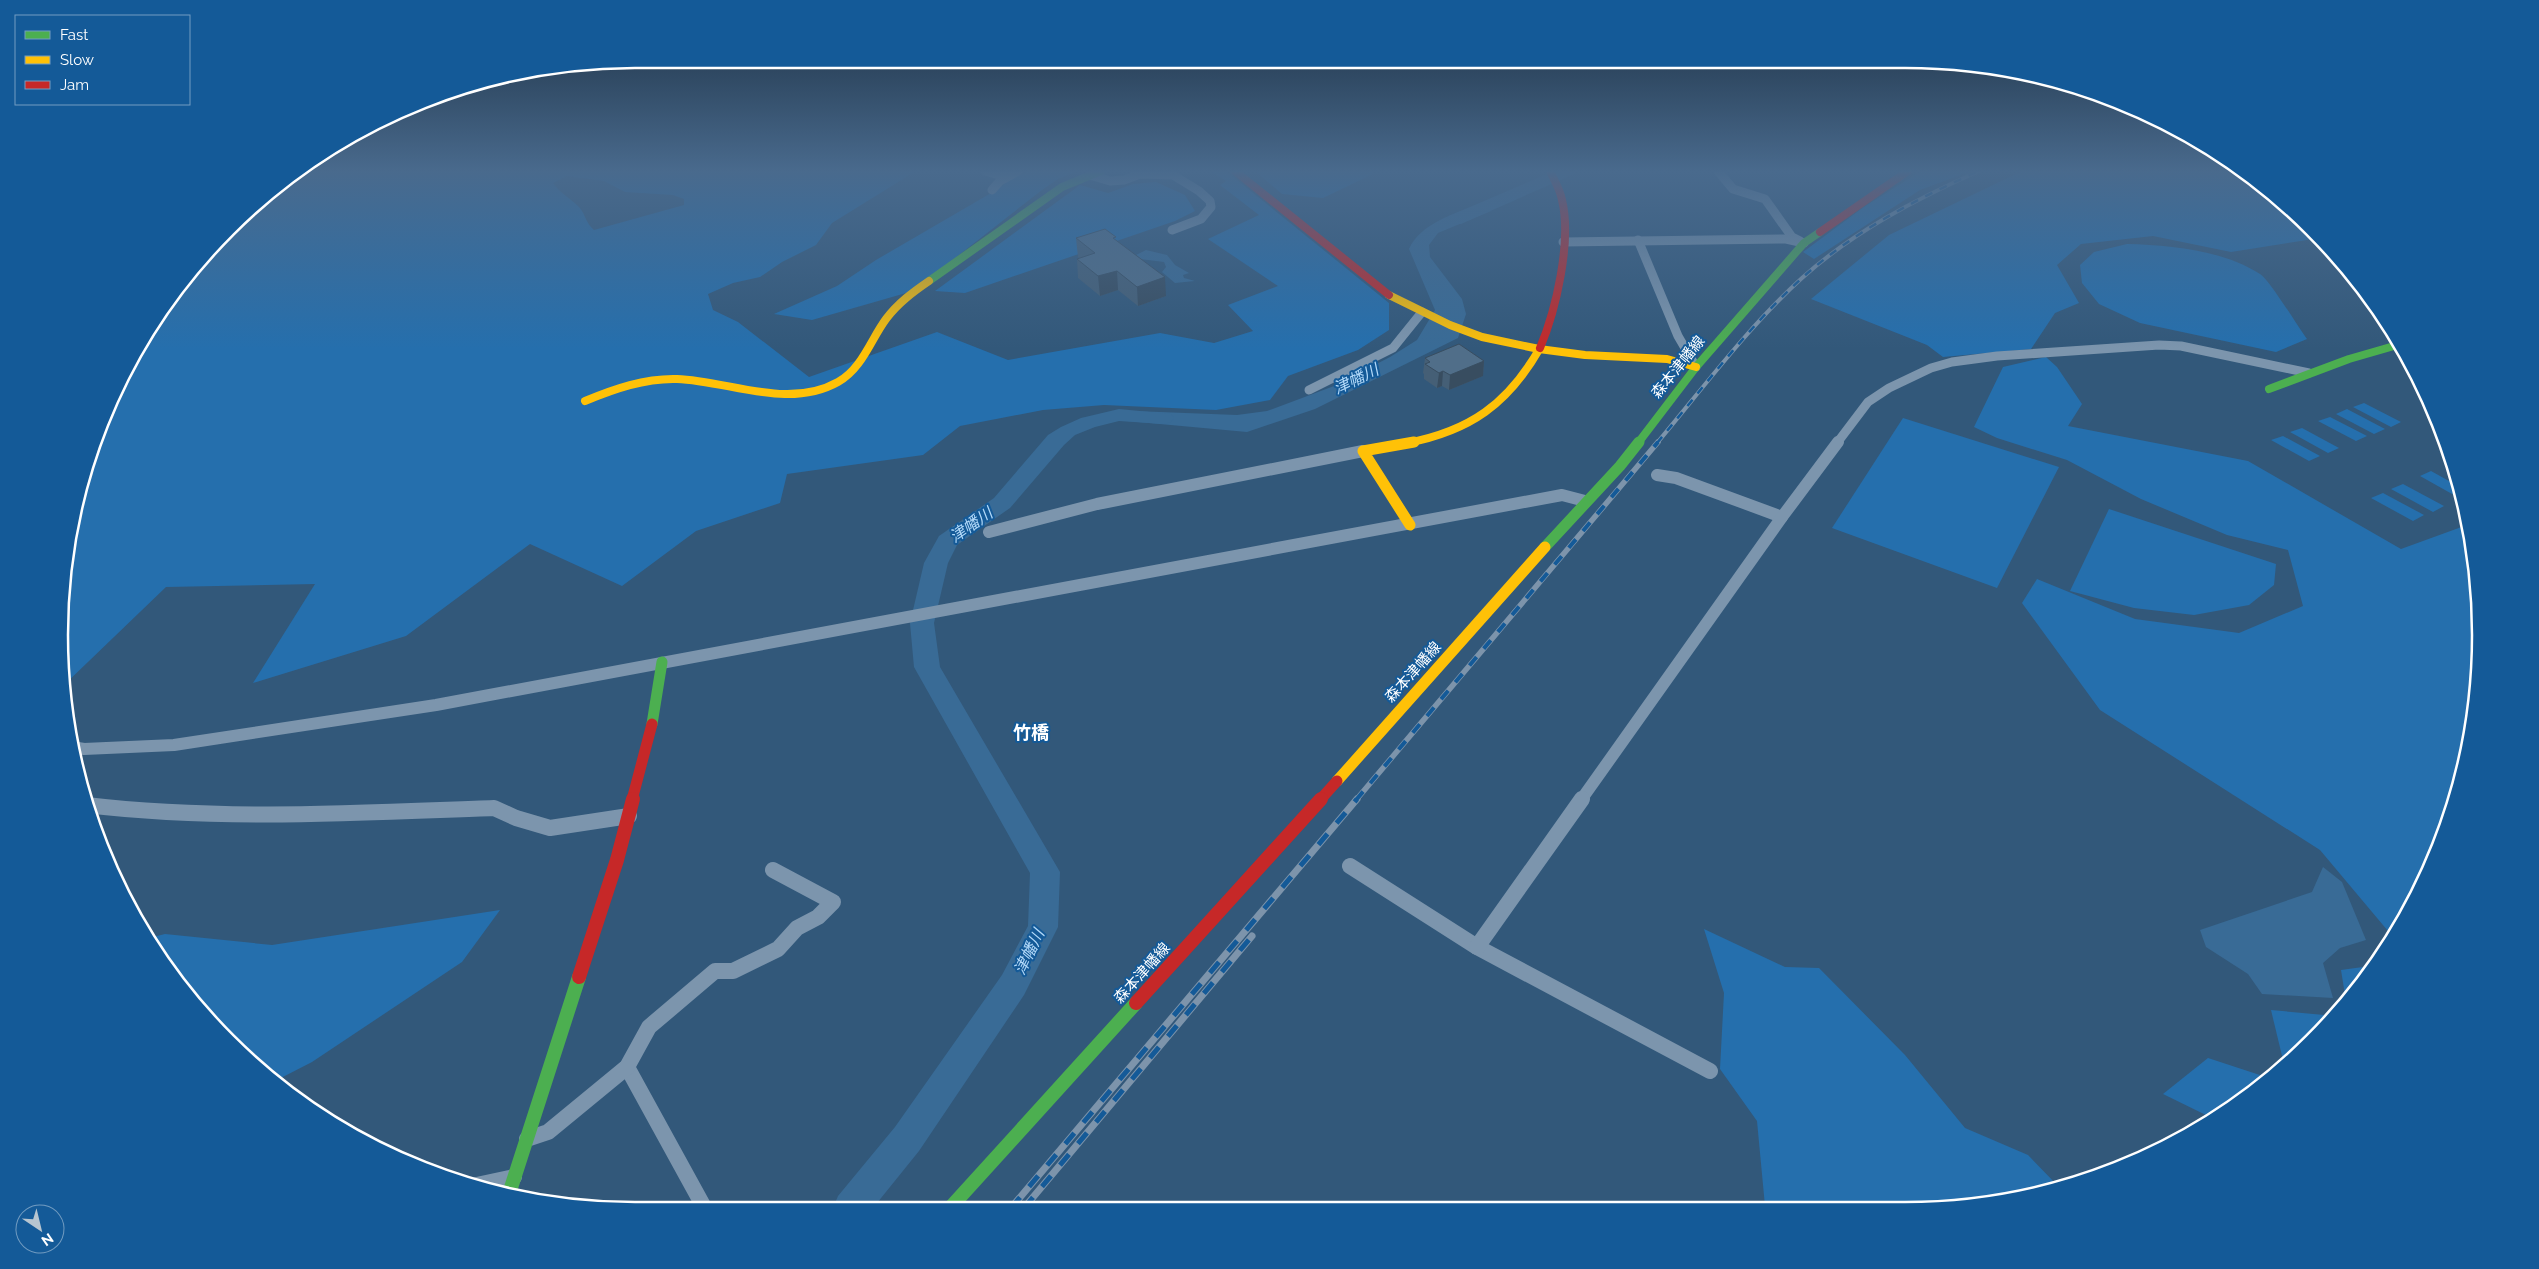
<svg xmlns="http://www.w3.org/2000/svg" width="2539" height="1269" font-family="Raleway,'Noto Sans JP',sans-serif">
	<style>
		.green { fill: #256fad; fill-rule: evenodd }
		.water { fill: #396b96 }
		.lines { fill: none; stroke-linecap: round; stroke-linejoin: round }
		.river { fill: #396b96; fill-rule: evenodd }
		.street-far2 { stroke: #7c95ad; stroke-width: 9 }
		.street-far1 { stroke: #7c95ad; stroke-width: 12 }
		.street { stroke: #7c95ad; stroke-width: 16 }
		.fast-far2 { stroke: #4caf50; stroke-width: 8 }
		.fast-far1 { stroke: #4caf50; stroke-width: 11 }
		.fast { stroke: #4caf50; stroke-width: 14 }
		.slow-far1 { stroke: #ffc107; stroke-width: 8 }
		.slow { stroke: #ffc107; stroke-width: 11 }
		.jam-far2 { stroke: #c62828; stroke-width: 8 }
		.jam-far1 { stroke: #c62828; stroke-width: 11 }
		.jam { stroke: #c62828; stroke-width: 14 }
		.rail-far2-casing { stroke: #7d94ab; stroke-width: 4 }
		.rail-far1-casing { stroke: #7d94ab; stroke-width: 5.5 }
		.rail-casing { stroke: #7d94ab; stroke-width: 7 }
		.rail-far2 { stroke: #145a98; stroke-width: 2.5; stroke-dasharray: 8; stroke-linecap: butt }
		.rail-far1 { stroke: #145a98; stroke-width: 4; stroke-dasharray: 11; stroke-linecap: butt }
		.rail { stroke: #145a98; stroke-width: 5; stroke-dasharray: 14; stroke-linecap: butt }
		.wall { fill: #455f76 }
		.shaded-wall { fill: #384d60 }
		.building { fill: #506e89; stroke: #384d60 }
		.labels { text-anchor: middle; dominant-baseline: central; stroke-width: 4; stroke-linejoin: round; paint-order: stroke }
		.street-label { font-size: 15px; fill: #fff; stroke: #145a98 }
		.water-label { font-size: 16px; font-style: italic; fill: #b2d9f9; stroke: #145a98 }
		.quarter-label { font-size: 18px; font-weight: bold; fill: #fff; stroke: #145a98 }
		.rim { fill: none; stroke: #fff; stroke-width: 2.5 }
	</style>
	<rect width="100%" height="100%" fill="#32587a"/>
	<g class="green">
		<path d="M294 171H916L832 223 816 245 782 262 760 277 733 283 708 294 713 310 738 322 809 377 937 332 1008 360 1160 333 1214 343 1253 331 1228 305 1278 286 1208 239 1259 215 1220 185 1226 181 1210 171H1226L1389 303V330L1358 350 1288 376 1270 400 1216 410 1104 405 1043 410 960 426 923 455 787 474 780 503 696 531 622 586 530 544 406 636 253 683 315 584 166 587 63 686 60 597 70 522 102 414 136 346 202 255ZM567 176 604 181 625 192 673 195 684 199V205L594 230C585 222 585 213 579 207 570 198 561 194 553 183Z"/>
		<polygon points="1028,171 1078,171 1058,179 1042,190 913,291 812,320 774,314 837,286 876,260 998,189 1009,180"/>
		<polygon points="1255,171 1371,171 1373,174 1323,198 1282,194"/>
		<polygon points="1921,171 1971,171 1920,190 1814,259 1803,252 1864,207"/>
		<polygon points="2022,171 2245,171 2255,178 2320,238 2231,252 2153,236 2081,244 2057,265 2079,303 2055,313 2031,349 1943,357 1927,345 1811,299 1889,235"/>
		<polygon points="1156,182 1185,195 1195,211 1175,221 965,293 935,291 1080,185 1108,193 1133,184"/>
		<path d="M2127 244C2169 245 2223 250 2260 274 2269 279 2298 327 2307 339L2276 352 2140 323 2099 304 2082 283 2080 265 2094 252Z"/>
		<polygon points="2046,357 2057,367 2082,404 2068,426 2248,461 2401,549 2467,525 2475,559 2479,672 2461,783 2421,889 2389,937 2388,931 2320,850 2100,710 2022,603 2037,579 2135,619 2239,633 2303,606 2288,550 2227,535 2141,499 2067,460 1997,438 1974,427 2003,367"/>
		<polygon points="2364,403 2401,422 2391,427 2353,407"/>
		<polygon points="2347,409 2385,429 2374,434 2336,414"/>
		<polygon points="2330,417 2367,436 2356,441 2318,421"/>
		<polygon points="1903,418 2059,467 1997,588 1832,528"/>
		<polygon points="2302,428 2339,448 2328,453 2290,432"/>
		<polygon points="2283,436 2320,456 2309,461 2271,440"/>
		<polygon points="2431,471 2458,486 2461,499 2420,476"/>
		<polygon points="2403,484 2444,506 2433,512 2391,489"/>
		<polygon points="2383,493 2424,515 2413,521 2371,498"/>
		<polygon points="2109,509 2276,564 2274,585 2249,605 2194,615 2134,608 2070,591"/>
		<polygon points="500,910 462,962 312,1062 275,1081 228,1042 178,985 149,938 165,934 272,945"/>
		<polygon points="1704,929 1785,967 1819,968 1905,1055 1965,1128 2028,1155 2057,1185 1979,1205 1765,1206 1757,1121 1720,1069 1724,993"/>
		<polygon points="2370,966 2346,1001 2341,970"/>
		<polygon points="2271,1010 2335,1016 2284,1064"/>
		<polygon points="2208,1058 2269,1078 2255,1091 2210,1117 2163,1094"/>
	</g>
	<g class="water">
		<path d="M1479 204 1491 211 1438 233 1429 245 1430 257 1462 299 1466 314 1458 338 1315 409 1247 432 1127 421 1134 411 1237 415 1267 411 1334 386 1390 357 1417 340 1435 310 1409 249C1421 223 1454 214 1479 204Z"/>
		<polygon points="1146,250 1167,255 1175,265 1189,273 1183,275 1184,278 1195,281 1175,283 1162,272 1166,267 1164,262 1140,259 1134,256"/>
		<polygon points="2323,867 2342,882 2366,940 2340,948 2323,963 2333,998 2262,994 2248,974 2206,947 2200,930 2312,892"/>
	</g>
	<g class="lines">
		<g class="river">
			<polygon points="1554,171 1576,171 1574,174 1461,224 1449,224 1446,220 1449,216"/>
			<polygon points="1119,409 1171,414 1174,418 1171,422 1164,424 1119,421 1095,427 1075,435 1064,445 1010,508 957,545 948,563 934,623 940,667 1060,872 1058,927 1024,995 919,1151 873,1208 833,1208 838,1196 895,1127 1002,975 1028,926 1030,873 914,667 910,623 924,563 939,536 994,498 1048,435 1061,427 1081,418"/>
		</g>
		<g class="street-far2">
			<polyline points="985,171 1006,177"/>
			<polyline points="1718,171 1733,189 1765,199 1792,237 1800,241"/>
			<polyline points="1090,175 1110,181 1124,180 1140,174 1173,175 1199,191 1210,201 1211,207 1201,219 1172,230"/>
			<polyline points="992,190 1000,181 1018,171"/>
			<polyline points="1638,240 1678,336 1696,367"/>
			<polyline points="1563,242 1786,239 1804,243"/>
			<polyline points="1309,390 1393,348 1422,312"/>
			<polyline points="1837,443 1868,402 1889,388 1931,368 1952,362 1997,356 2159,345 2181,346 2309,373"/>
		</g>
		<g class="street-far1">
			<polyline points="1657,475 1676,478 1782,517"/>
			<polyline points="989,532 1097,504 1363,451"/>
			<polyline points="72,747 84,749 174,745 436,705 1562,495 1585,501"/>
			<polyline points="1581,800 1782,517 1838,442"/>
		</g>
		<g class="street">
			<path d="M86 805C222 821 357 813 494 808L516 818 550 828 629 816"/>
			<polyline points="1350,866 1477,947 1710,1071"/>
			<polyline points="1477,947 1582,799"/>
			<polyline points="627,1067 705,1209"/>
			<polyline points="527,1139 548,1132 627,1067 649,1027 715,971 733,971 778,949 797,928 818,917 833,902 773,870"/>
			<polyline points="472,1186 514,1177"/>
		</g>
		<g class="fast-far2">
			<polyline points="929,281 1062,187 1101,171"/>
			<polyline points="2269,389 2349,359 2401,344"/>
			<polyline points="1638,443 1696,367 1804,243 1820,232"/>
		</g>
		<g class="fast-far1">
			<polyline points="1545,547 1620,466 1639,442"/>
			<polyline points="652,724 662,662"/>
		</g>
		<g class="fast">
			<polyline points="509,1194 579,977"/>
			<polyline points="950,1208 1136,1003"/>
		</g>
		<g class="slow-far1">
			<polyline points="1389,295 1450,325 1482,337 1539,349 1585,355 1667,359 1696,367"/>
			<path d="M585 401C614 389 645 378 677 379 730 381 788 410 838 382 862 369 871 339 886 319 898 303 913 292 929 281"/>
			<path d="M1407 443C1470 431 1508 404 1540 348"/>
		</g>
		<g class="slow">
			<polyline points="1410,525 1363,451 1414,442"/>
			<polyline points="1337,781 1545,547"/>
		</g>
		<g class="jam-far2">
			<polyline points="1235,171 1389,295"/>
			<polyline points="1820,232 1908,171"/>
			<path d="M1540 348C1556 310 1572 241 1562 200 1560 189 1554 180 1550 171"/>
		</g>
		<g class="jam-far1">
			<polyline points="632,800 652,724"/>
			<polyline points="1320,800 1337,781"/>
		</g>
		<g class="jam">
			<polyline points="579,977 617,860 633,799"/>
			<polyline points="1136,1003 1321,799"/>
		</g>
		<defs>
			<path id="rail-far2" d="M1657 443C1703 388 1748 327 1802 278 1853 232 1916 199 1979 171"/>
			<polyline id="rail-far1" points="1356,800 1658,442"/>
			<g id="rail">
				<polyline points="1011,1208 1357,799"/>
				<polyline points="1024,1208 1252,936"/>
			</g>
		</defs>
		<use href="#rail-far2" class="rail-far2-casing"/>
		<use href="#rail-far1" class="rail-far1-casing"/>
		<use href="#rail" class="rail-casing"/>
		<use href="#rail-far2" class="rail-far2"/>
		<use href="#rail-far1" class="rail-far1"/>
		<use href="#rail" class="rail"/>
	</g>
	<g class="wall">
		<polygon points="1076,238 1116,241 1166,296 1138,306 1118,290 1100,296 1078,278 1077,259 1079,258 1078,257"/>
		<polygon points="1425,358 1484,361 1483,376 1449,390 1442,386 1437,388 1424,379 1424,374 1423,373"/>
	</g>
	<g class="shaded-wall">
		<polygon points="1117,271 1118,290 1100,296 1098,276"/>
		<polygon points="1165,277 1166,296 1138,306 1137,287"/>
		<polygon points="1484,361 1483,376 1449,390 1450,375"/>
		<polygon points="1443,371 1442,386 1437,388 1439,373"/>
	</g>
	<g class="building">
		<polygon points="1105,229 1116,237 1113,238 1165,277 1137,287 1117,271 1098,276 1077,259 1095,253 1076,238"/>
		<polygon points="1459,344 1484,361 1450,375 1443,371 1439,373 1425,364 1430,362 1425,358"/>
	</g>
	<linearGradient id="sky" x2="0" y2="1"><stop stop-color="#1c3043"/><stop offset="0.49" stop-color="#496a8d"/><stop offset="1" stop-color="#496a8d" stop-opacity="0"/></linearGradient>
	<rect width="2539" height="349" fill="url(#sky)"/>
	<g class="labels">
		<g class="street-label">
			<text transform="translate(1678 367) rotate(-51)">森本津幡線</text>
			<text transform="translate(1413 672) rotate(-48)">森本津幡線</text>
			<text transform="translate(1142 973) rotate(-48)">森本津幡線</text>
		</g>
		<g class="water-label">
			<text transform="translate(1356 379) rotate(-26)">津幡川</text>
			<text transform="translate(971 525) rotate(-35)">津幡川</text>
			<text transform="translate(1029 952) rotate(-64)">津幡川</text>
		</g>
		<g class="quarter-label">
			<text x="1031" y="732">竹橋</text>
		</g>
	</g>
	<path d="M0 0H2539V1269H0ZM635 68H1905A567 567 0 0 1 2472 635V635A567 567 0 0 1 1905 1202H635A567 567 0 0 1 68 635V635A567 567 0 0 1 635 68Z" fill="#145a98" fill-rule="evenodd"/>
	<path class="rim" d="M635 68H1905A567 567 0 0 1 2472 635V635A567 567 0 0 1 1905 1202H635A567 567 0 0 1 68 635V635A567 567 0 0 1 635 68Z"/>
	<rect x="15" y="15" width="175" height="90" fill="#145a98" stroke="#729cc1"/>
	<rect x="25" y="31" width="25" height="8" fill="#4caf50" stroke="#729cc1"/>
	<text x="60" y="40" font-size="15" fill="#ffffff">Fast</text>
	<rect x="25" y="56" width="25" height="8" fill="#ffc107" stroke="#729cc1"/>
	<text x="60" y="65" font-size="15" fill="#ffffff">Slow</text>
	<rect x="25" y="81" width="25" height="8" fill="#c62828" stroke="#729cc1"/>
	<text x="60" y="90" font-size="15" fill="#ffffff">Jam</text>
	<g transform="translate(40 1229) rotate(145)"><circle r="24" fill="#145a98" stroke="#729cc1"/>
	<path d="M0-4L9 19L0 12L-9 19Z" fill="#b7c5d0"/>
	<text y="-8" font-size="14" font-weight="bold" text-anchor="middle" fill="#ffffff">N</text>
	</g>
</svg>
